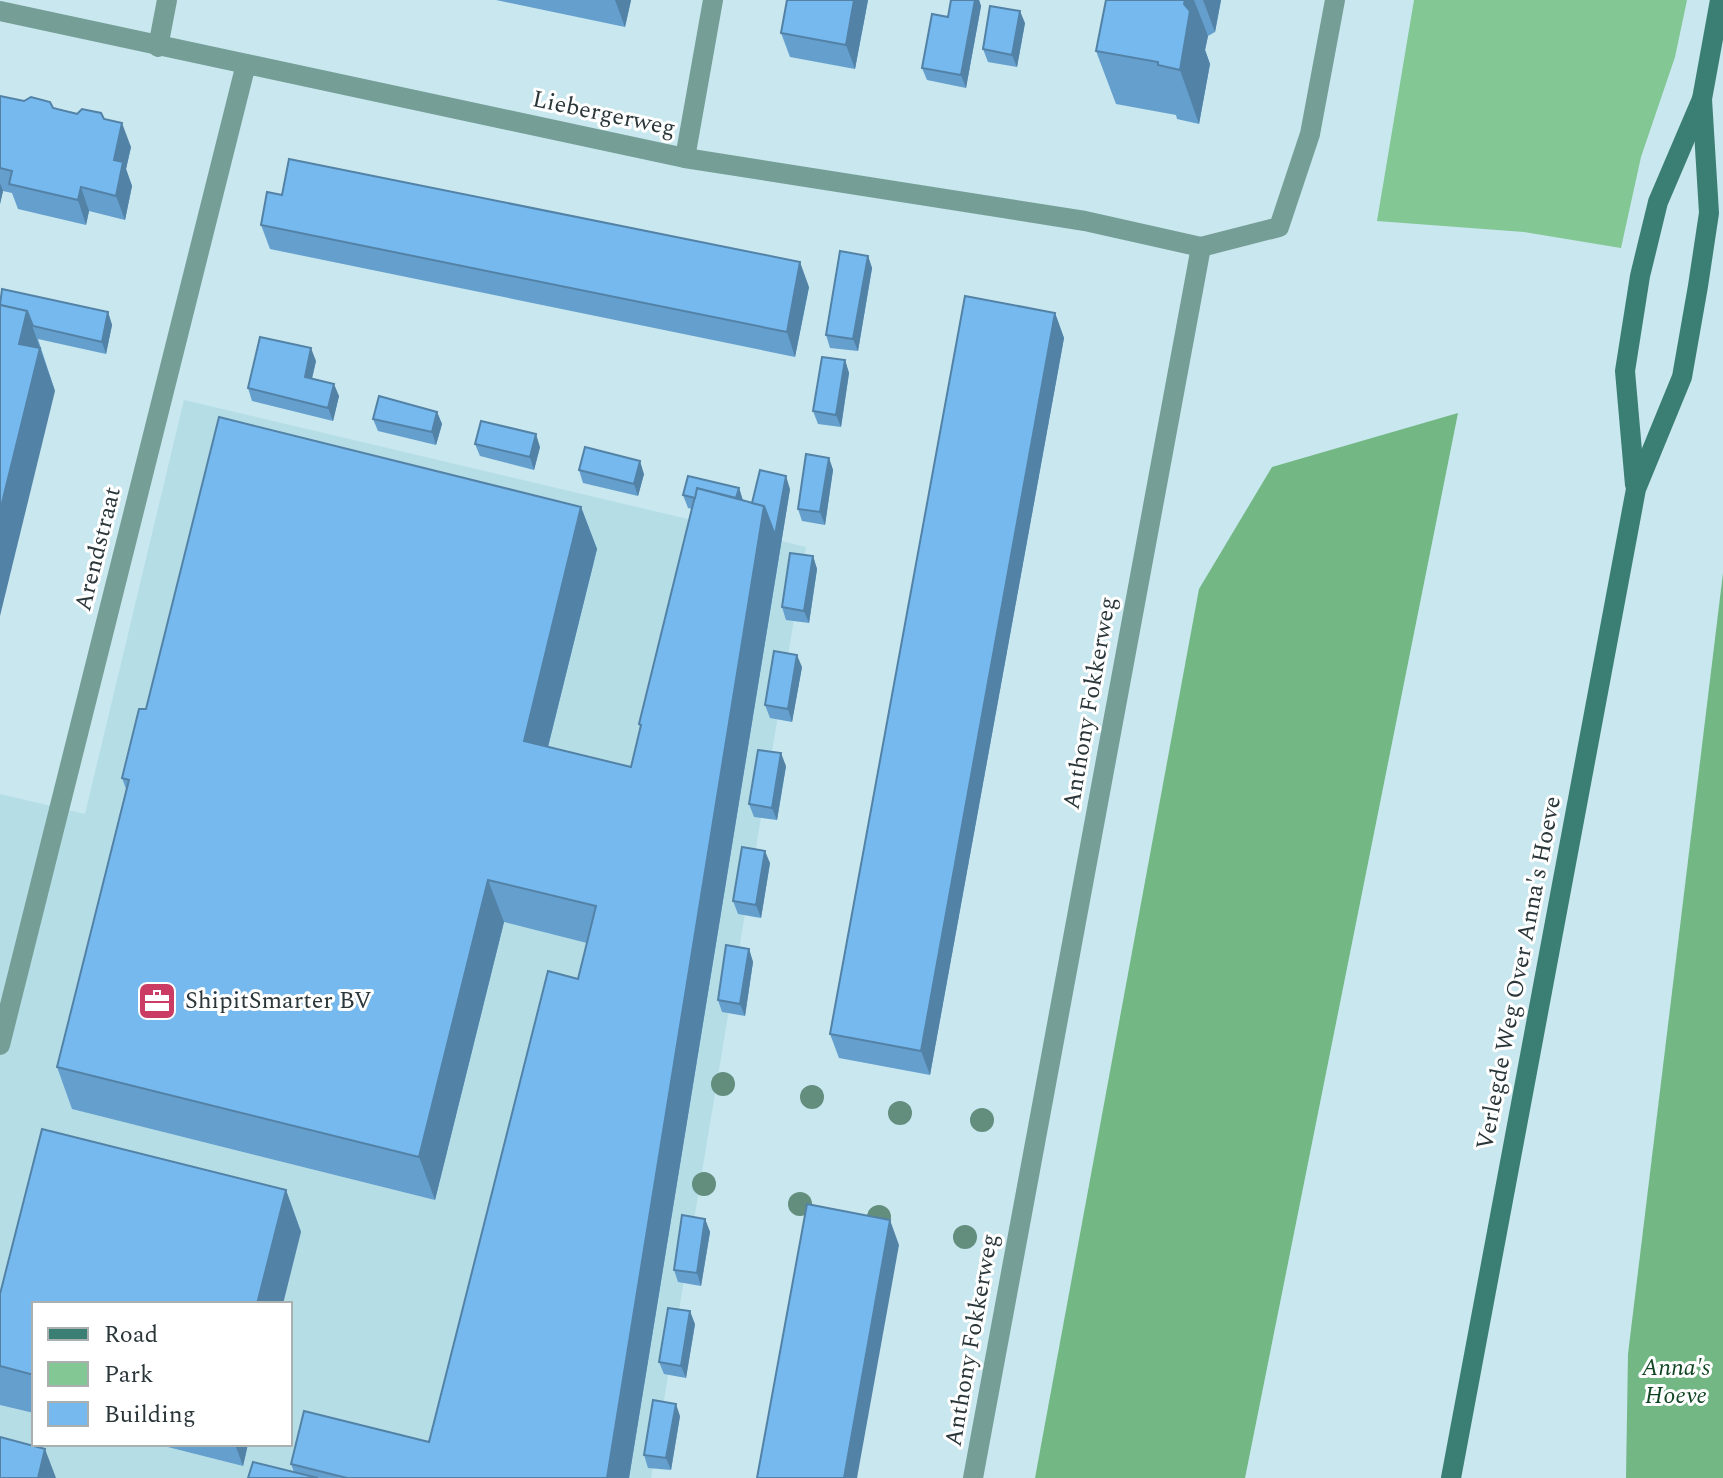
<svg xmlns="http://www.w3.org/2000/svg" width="1723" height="1478" font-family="Spectral,serif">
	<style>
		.built { fill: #b5dde6; fill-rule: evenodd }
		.green { fill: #83c794 }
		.forest { fill: #73b884 }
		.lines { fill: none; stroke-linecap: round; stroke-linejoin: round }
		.minor { stroke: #759e97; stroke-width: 20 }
		.secondary { stroke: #3b7e73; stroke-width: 20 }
		.tree { fill: #638e7e }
		.wall { fill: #659fce }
		.shaded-wall { fill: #5382a7 }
		.building { fill: #76b9ef; stroke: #5382a7; stroke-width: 2 }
		.labels { text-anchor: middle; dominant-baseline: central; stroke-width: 6; stroke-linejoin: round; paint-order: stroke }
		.street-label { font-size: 24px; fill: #2a3639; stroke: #fff }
		.poi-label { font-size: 24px; fill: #2a3639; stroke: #fff; text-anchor: start }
		.park-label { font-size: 24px; font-style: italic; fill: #104523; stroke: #fff }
	</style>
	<rect width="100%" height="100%" fill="#c8e7ee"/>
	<path class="built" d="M184 400 806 547 651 1478H0V794L85 814ZM34 1304H290V1444H34Z"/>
	<polygon class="green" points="1414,0 1687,0 1675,57 1641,157 1621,248 1524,232 1377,221"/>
	<g class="forest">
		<polygon points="1458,413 1245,1478 1035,1478 1199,589 1272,467"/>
		<polygon points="1723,573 1723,1478 1626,1478 1628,1354"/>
	</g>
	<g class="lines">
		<g class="minor">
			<polyline points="0,11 685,158 1085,221 1201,247"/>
			<polyline points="158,47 167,0"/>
			<polyline points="685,158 713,0"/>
			<polyline points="0,1045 246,64"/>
			<polyline points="973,1478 1201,247 1279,227 1310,134 1335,0"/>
		</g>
		<g class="secondary">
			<polyline points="1635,485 1625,371 1640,276 1658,202 1702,99 1720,0"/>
			<polyline points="1451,1478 1636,489 1682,377 1698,286 1709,213 1702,99"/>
		</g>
	</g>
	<g class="tree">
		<circle cx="723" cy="1084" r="12"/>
		<circle cx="812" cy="1097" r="12"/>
		<circle cx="900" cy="1113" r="12"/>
		<circle cx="982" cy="1120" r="12"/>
		<circle cx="704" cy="1184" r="12"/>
		<circle cx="800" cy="1204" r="12"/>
		<circle cx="879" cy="1217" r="12"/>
		<circle cx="965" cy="1237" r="12"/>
	</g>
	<g class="wall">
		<polygon points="496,0 631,0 625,27"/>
		<polygon points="868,0 855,69 790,57 781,33"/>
		<polygon points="951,0 979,0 981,6 966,88 927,80 922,68 948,17"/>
		<polygon points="1106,0 1221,0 1215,32 1208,36 1205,50 1210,64 1199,124 1177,119 1176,115 1116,104 1096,51"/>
		<polygon points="1025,23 1017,67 988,62 983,49"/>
		<polygon points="0,96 104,119 131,147 126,169 132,186 125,220 89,211 86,225 18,209 12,193 3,191 0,204"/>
		<polygon points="261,225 809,287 795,357 270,249"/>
		<polygon points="868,256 872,268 858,351 830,348 826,335"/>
		<polygon points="0,299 108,312 112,325 106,354 38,339 55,391"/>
		<polygon points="1055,313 1064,338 930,1075 839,1058 830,1034"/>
		<polygon points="845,360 849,373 841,427 818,424 813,411"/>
		<polygon points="316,361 312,379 339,396 333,421 252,401 248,388"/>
		<polygon points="437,412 442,424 436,445 378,431 373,419"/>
		<polygon points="475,444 540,447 534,470 480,456"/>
		<polygon points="829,458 833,470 825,525 802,521 798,509"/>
		<polygon points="579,470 644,474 638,496 583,483"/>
		<polygon points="739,488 743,500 753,503 790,489 629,1478 248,1478 294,1472 291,1464 429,1442 578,979 587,943 504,922 435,1200 72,1109 57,1067 126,789 122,778 146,709 581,507 597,549 548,747 631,767 641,728 639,724 692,509 688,508 683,495"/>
		<polygon points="813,556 817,569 809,623 786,620 782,607"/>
		<polygon points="802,667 792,722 770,718 765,705"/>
		<polygon points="786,766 777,820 754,817 749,804"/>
		<polygon points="770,863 761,918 738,914 733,901"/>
		<polygon points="749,949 753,962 745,1016 722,1012 718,1000"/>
		<polygon points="286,1190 301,1232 34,1304 34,1413 0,1405 0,1294"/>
		<polygon points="705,1219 710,1232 701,1286 678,1282 674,1270"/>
		<polygon points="695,1324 686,1378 664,1374 659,1362"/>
		<polygon points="680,1416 671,1470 648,1468 644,1455"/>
		<polygon points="156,1444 248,1444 243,1466"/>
	</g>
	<g class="shaded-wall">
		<polygon points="615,0 631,0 625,27"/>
		<polygon points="854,0 868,0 855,69 846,45"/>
		<polygon points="975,0 979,0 981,6 966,88 961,75"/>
		<polygon points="1185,0 1194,0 1208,36 1205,50 1210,64 1199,124 1180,70"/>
		<polygon points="1203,0 1221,0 1215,32"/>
		<polygon points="1020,11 1025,23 1017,67 1012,55"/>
		<polygon points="122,123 131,147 126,169 132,186 125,220 116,196 114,160"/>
		<polygon points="0,183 3,191 0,204"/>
		<polygon points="81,187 89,211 86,225 78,200"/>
		<polygon points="868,256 872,268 858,351 853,339"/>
		<polygon points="800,262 809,287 795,357 787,332"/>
		<polygon points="27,311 55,391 0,616 0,511 19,344"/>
		<polygon points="108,312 112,325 106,354 102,342"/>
		<polygon points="1055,313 1064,338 930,1075 921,1051"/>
		<polygon points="311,348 316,361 309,390 305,377"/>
		<polygon points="845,360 849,373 841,427 836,415"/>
		<polygon points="334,384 339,396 333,421 328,408"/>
		<polygon points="437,412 442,424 436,445 432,432"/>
		<polygon points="536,434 540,447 534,470 530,457"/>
		<polygon points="829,458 833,470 825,525 820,512"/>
		<polygon points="640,461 644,474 638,496 634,484"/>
		<polygon points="786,476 790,489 629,1478 607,1478 764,506"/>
		<polygon points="739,488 743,501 734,509"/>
		<polygon points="581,507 597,549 539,783 524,741"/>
		<polygon points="813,556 817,569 809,623 804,611"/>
		<polygon points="797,655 802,667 792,722 788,709"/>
		<polygon points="781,753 786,766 777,820 772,808"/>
		<polygon points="765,851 770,863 761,918 756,905"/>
		<polygon points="488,880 504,922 435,1200 419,1157"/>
		<polygon points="749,949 753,962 745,1016 740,1004"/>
		<polygon points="286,1190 301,1232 283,1304 257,1304"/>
		<polygon points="705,1219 710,1232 701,1286 697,1273"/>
		<polygon points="890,1220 899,1245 857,1478 844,1478"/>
		<polygon points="690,1311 695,1324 686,1378 681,1366"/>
		<polygon points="676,1404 680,1416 671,1470 666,1458"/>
		<polygon points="235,1444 248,1444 243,1466"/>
		<polygon points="45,1449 56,1478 38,1478"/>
	</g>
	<g class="building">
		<polygon points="787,0 854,0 846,45 781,33"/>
		<polygon points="951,0 975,0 961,75 922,68 932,14 948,17"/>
		<polygon points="1106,0 1185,0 1184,4 1190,11 1180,70 1158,65 1158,62 1096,51"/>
		<polygon points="990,6 1020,11 1012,55 983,49"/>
		<polygon points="0,96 24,101 31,97 50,102 53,108 77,114 82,109 101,113 104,119 122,123 114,160 123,162 116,196 81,187 78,200 9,184 12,171 0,168"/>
		<polygon points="289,159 800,262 787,332 261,225 267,192 282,195"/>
		<polygon points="840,251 868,256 853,339 826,335"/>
		<polygon points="2,289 108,312 102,342 33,326 27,311 0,305"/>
		<polygon points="965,296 1055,313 921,1051 830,1034"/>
		<polygon points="0,305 27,311 19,344 40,348 0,511"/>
		<polygon points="260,337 311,348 305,377 334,384 328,408 248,388"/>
		<polygon points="822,357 845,360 836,415 813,411"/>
		<polygon points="379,396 437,412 432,432 373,419"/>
		<polygon points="219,417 581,507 524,741 631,767 641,725 639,724 697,488 764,506 607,1478 347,1478 291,1464 304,1411 429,1442 548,971 578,979 596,906 488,880 419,1157 57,1067 129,780 122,778 139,709 146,709"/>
		<polygon points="481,421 536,434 530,457 475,444"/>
		<polygon points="585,447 640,461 634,484 579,470"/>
		<polygon points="806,454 829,458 820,512 798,509"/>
		<polygon points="760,470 786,476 775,535 764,506 752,503"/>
		<polygon points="688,476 739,488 736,498 697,488 695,498 683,495"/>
		<polygon points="790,553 813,556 804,611 782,607"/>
		<polygon points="774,651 797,655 788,709 765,705"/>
		<polygon points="758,750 781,753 772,808 749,804"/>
		<polygon points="742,847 765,851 756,905 733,901"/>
		<polygon points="726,945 749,949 740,1004 718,1000"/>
		<polygon points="42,1129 286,1190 257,1304 34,1304 34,1375 0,1366 0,1294"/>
		<polygon points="807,1204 890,1220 844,1478 757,1478"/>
		<polygon points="682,1215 705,1219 697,1273 674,1270"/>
		<polygon points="668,1308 690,1311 681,1366 659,1362"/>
		<polygon points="653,1400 676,1404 666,1458 644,1455"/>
		<polygon points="0,1437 45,1449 38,1478 0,1478"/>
		<polygon points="253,1462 318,1478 248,1478"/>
	</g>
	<defs>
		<symbol id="office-square" viewBox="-11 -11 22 22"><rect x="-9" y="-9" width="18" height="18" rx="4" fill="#ca3c64" stroke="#fff"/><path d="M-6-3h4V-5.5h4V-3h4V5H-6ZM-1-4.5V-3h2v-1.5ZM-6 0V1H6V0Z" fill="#fff"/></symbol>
	</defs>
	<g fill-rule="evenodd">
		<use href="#office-square" x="135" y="979" width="44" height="44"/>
	</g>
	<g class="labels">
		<g class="street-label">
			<text transform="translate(604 114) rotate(12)">Liebergerweg</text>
			<text transform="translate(98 549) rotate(-76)">Arendstraat</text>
			<text transform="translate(1090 703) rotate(-80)">Anthony Fokkerweg</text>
			<text transform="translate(1519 973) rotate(-79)">Verlegde Weg Over Anna's Hoeve</text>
			<text transform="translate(972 1340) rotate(-80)">Anthony Fokkerweg</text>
		</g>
		<g class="poi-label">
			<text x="185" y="1001">ShipitSmarter BV</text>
		</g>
		<g class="park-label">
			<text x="1676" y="1368">Anna's<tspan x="1676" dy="28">Hoeve</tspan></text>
		</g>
	</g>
	<rect x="32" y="1302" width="260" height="144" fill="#ffffff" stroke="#aaafb0" stroke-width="2"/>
	<rect x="48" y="1328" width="40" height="12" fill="#3b7e73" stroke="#aaafb0" stroke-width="2"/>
	<text x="104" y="1342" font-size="24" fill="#2a3639">Road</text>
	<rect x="48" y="1362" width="40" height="24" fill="#83c794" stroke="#aaafb0" stroke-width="2"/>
	<text x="104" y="1382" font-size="24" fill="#2a3639">Park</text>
	<rect x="48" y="1402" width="40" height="24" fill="#76b9ef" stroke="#aaafb0" stroke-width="2"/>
	<text x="104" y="1422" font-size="24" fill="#2a3639">Building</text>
</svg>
